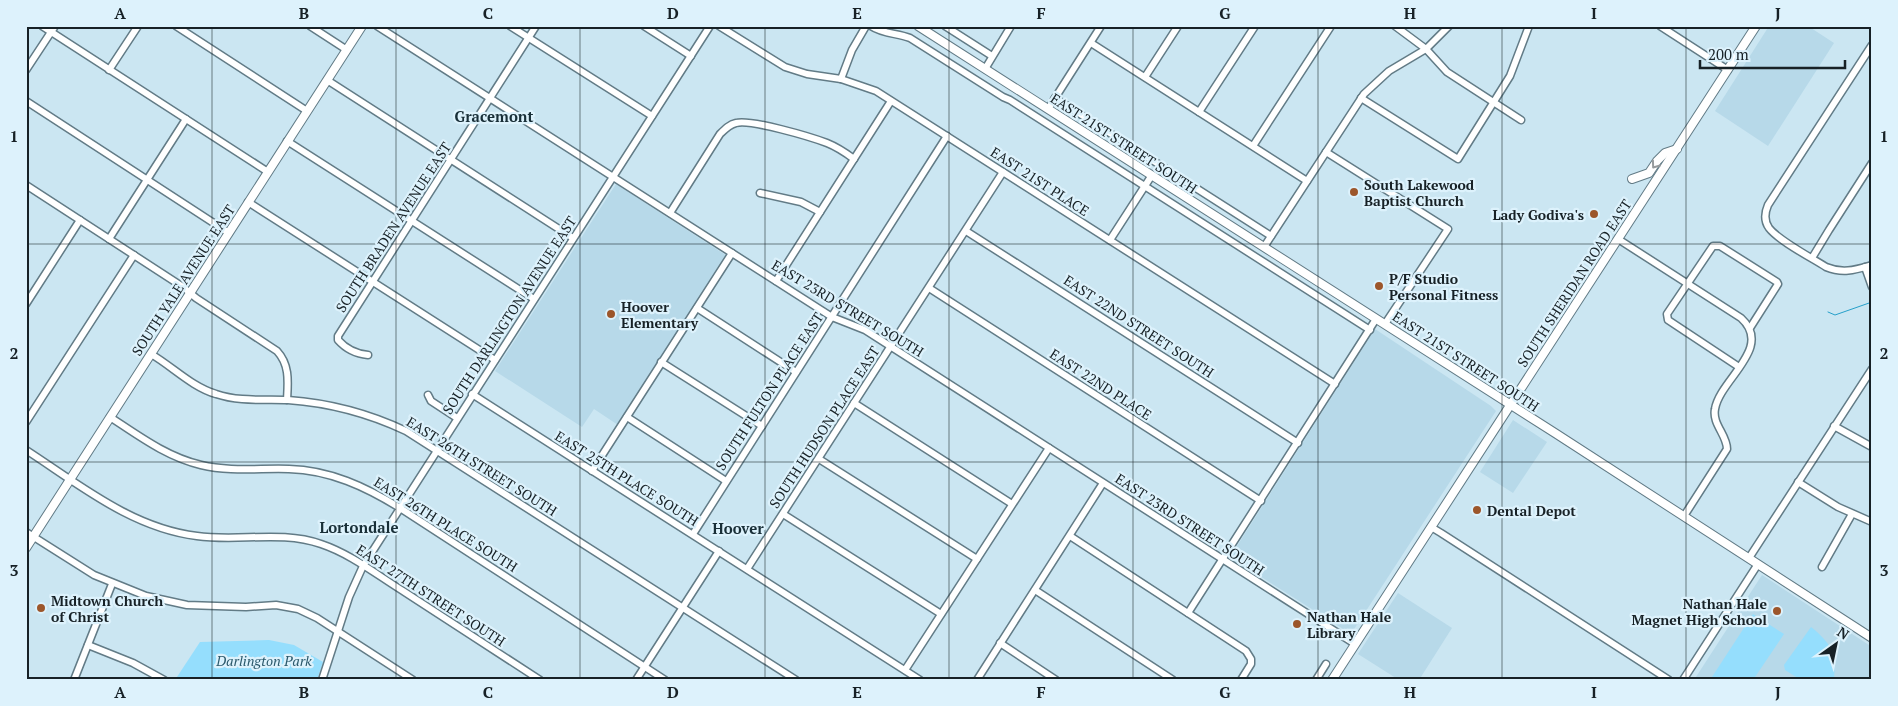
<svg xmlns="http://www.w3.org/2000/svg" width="1898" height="706" font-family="'PT Serif',serif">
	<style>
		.built { fill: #b7d9e9 }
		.green { fill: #95defd }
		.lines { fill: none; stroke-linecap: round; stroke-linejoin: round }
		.stream { stroke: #26a0ca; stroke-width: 1 }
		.minor-casing { stroke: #627b86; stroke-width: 9 }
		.major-casing { stroke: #627b86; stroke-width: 10 }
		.minor { stroke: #fff; stroke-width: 6 }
		.major { stroke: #fff; stroke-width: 8 }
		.oneway { stroke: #979b9d }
		.grid { fill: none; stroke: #172126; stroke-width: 1; stroke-opacity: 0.55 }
		.poi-dot { fill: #9c562b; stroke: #ddf2fc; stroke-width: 2 }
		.labels { text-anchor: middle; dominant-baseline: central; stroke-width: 4.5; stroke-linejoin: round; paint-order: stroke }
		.street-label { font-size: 14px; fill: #172126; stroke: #ddf2fc }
		.poi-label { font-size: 14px; font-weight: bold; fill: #172126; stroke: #ddf2fc; text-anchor: start }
		.park-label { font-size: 14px; font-style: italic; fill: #2b596c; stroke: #ddf2fc }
		.neighbourhood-label { font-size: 15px; font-weight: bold; fill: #192f38; stroke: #ddf2fc }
		.neatline { fill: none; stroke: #172126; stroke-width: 2 }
		.grid-label { font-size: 16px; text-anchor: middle; font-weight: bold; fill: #172126 }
	</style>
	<rect width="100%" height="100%" fill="#cbe6f2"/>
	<g class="built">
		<polygon points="1769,26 1808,26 1834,43 1768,146 1715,111"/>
		<polygon points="616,184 727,256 618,425 594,409 582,427 495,371"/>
		<polygon points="1375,329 1491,406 1496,411 1351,634 1230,557"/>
		<polygon points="1513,420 1547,442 1513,493 1480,472"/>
		<polygon points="1762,575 1872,647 1872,680 1694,680"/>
		<polygon points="1398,593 1452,628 1419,680 1399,680 1358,654"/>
	</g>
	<g class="green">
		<polygon points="1753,614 1784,634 1753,680 1710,680"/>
		<path d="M1811 627C1832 644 1836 653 1834 680H1801L1785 670 1784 665Z"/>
		<polygon points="269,640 294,645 323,662 317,680 175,680 200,642"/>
	</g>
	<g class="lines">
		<polyline class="stream" points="1828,312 1835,315 1872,302"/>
		<defs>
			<g id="minor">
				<polyline points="42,26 268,172"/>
				<polyline points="176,26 307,111"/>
				<polyline points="310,26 347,50"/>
				<polyline points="377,26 832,317 865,330 1355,644"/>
				<polyline points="510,26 652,116"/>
				<polyline points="644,26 691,56"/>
				<polyline points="719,26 785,67 807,74 841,79 876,91 1335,384"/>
				<path d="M871 26C883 34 897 33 910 38L1003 97 1010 100 1370 330"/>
				<polyline points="945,26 992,56"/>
				<polyline points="1395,26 1426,49 1447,72 1521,120"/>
				<polyline points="1660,26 1728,70"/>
				<polyline points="1091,43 1307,181"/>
				<path d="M1872 45 1768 205C1765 212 1764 221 1769 228 1779 241 1812 258 1826 267 1843 274 1855 270 1872 265"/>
				<polyline points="985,69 1011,26"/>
				<polyline points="26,70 55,26"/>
				<polyline points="109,70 138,26"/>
				<polyline points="1145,77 1178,26"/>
				<polyline points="841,79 852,50 866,26"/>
				<polyline points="327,80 573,238"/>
				<polyline points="1055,98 1271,236"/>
				<polyline points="1361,98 1458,159 1510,76 1529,26"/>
				<polyline points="26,101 229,233"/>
				<polyline points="1048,109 1101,26"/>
				<polyline points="1199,112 1255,26"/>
				<polyline points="287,141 534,299"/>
				<polyline points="1253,146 1331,26"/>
				<polyline points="1326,152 1448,229 1385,324"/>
				<path d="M26 185 183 287 196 298 277 351C290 365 288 382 287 400"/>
				<polyline points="760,193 801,202 820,212"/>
				<polyline points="248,202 495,360"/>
				<path d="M670 213 720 134C725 129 730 124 736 123 751 119 811 137 827 143 837 147 846 153 854 159"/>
				<polyline points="966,231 1298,443"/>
				<polyline points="109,239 186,119"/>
				<path d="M1618 239 1741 318C1774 348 1720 379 1715 409 1712 424 1727 435 1727 449L1684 516"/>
				<polyline points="1110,240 1152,175"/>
				<polyline points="1264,247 1364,94 1389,71 1426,49 1449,26"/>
				<polyline points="1812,258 1829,230 1872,163"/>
				<polyline points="1865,267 1872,287"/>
				<polyline points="776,281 891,101"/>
				<polyline points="929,288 1261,501"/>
				<polyline points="26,304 80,220"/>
				<polyline points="697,308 796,372"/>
				<path d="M151 354C173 367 192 387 216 394 240 402 263 399 288 400 330 403 368 413 406 431L796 680"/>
				<path d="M368 355C357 354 346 349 338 340V336L536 26"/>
				<polyline points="661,362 762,426"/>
				<polyline points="1739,367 1668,320 1667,314 1713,246 1720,246 1777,282 1778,284 1750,328"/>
				<polyline points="472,394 920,680"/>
				<polyline points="428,395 431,401 457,418"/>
				<polyline points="854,403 1012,504"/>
				<path d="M110 417C139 436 167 457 201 465 230 472 260 468 289 469 330 470 366 487 400 508L665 680"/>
				<polyline points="627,417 726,481"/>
				<polyline points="26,422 134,255"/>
				<polyline points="1834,426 1872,447"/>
				<path d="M26 450C80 485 132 528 197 536 238 542 281 530 321 544 351 554 377 575 403 591 449 621 494 650 540 680"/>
				<polyline points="819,459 977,559"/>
				<polyline points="592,471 732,253"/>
				<polyline points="1798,482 1838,507 1872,522"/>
				<polyline points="783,514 941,614"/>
				<polyline points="1431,527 1441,533 1669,680"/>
				<polyline points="26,532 94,575 146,596 187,605 246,607 276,605 298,609 317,618 413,680"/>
				<polyline points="693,534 947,136"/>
				<polyline points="1070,536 1246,651 1251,659 1251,664 1241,680"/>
				<polyline points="1749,558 1872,369"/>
				<polyline points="1822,567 1852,514"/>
				<polyline points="747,569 1003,172"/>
				<polyline points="1035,590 1173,680"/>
				<polyline points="1188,613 1376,319"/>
				<polyline points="1000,643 1056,680"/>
				<polyline points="88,645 133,663 164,680"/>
				<polyline points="905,670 1049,448"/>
				<polyline points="74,680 112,584"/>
				<polyline points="322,680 349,597 363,566 710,26"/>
				<polyline points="636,680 719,551"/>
				<polyline points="977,680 1103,483"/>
				<polyline points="1316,680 1326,664"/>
				<polyline points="1683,680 1758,564"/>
			</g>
			<g id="major">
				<polyline points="918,26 1555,433 1872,638"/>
				<polyline points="1632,179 1649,173 1657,161 1665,153 1677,149"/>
				<polyline points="26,548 362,26"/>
				<polyline points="1332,680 1756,26"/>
			</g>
		</defs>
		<use href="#minor" class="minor-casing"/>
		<use href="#major" class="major-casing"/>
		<use href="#minor" class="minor"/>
		<use href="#major" class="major"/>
	</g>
	<defs><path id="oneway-chevron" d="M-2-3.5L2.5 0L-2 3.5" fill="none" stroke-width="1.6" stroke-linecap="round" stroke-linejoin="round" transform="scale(1.25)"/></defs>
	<use class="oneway" href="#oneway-chevron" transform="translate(1655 165) rotate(126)"/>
	<path class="grid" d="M212 26V680M396 26V680M580 26V680M765 26V680M949 26V680M1133 26V680M1318 26V680M1502 26V680M1686 26V680M26 244H1872M26 462H1872"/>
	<g class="poi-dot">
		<circle cx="1354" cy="192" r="5"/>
		<circle cx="1594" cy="214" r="5"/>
		<circle cx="1379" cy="286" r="5"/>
		<circle cx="611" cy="314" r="5"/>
		<circle cx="1477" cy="510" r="5"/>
		<circle cx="41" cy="608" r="5"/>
		<circle cx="1777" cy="611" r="5"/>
		<circle cx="1297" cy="624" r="5"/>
	</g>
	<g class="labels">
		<g class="street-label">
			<text transform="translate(1124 143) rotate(33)">EAST 21ST STREET SOUTH</text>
			<text transform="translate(1040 181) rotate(33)">EAST 21ST PLACE</text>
			<text transform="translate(393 227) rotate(-57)">SOUTH BRADEN AVENUE EAST</text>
			<text transform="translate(183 280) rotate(-57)">SOUTH YALE AVENUE EAST</text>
			<text transform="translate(1574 283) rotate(-57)">SOUTH SHERIDAN ROAD EAST</text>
			<text transform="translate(848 308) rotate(31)">EAST 23RD STREET SOUTH</text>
			<text transform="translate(509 315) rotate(-57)">SOUTH DARLINGTON AVENUE EAST</text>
			<text transform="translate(1139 326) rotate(33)">EAST 22ND STREET SOUTH</text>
			<text transform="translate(1466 361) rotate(33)">EAST 21ST STREET SOUTH</text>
			<text transform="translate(1101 384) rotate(33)">EAST 22ND PLACE</text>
			<text transform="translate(769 391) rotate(-57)">SOUTH FULTON PLACE EAST</text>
			<text transform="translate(824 427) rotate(-57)">SOUTH HUDSON PLACE EAST</text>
			<text transform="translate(482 466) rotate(32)">EAST 26TH STREET SOUTH</text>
			<text transform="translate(627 478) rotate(32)">EAST 25TH PLACE SOUTH</text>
			<text transform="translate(446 524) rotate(32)">EAST 26TH PLACE SOUTH</text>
			<text transform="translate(1190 524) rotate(33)">EAST 23RD STREET SOUTH</text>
			<text transform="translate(431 595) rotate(33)">EAST 27TH STREET SOUTH</text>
		</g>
		<g class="poi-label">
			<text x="1364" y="184">South Lakewood<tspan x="1364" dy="16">Baptist Church</tspan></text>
			<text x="1584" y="214" text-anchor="end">Lady Godiva's</text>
			<text x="1389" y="278">P/F Studio<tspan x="1389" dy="16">Personal Fitness</tspan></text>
			<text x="621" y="306">Hoover<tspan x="621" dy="16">Elementary</tspan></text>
			<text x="1487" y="510">Dental Depot</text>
			<text x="51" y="600">Midtown Church<tspan x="51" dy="16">of Christ</tspan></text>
			<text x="1767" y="603" text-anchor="end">Nathan Hale<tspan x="1767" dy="16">Magnet High School</tspan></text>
			<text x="1307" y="616">Nathan Hale<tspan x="1307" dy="16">Library</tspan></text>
		</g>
		<g class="park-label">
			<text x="264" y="660">Darlington Park</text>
		</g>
		<g class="neighbourhood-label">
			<text x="494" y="116">Gracemont</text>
			<text x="359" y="527">Lortondale</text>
			<text x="738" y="528">Hoover</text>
		</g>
	</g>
	<rect width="1898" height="706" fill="none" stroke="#ddf2fc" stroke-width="55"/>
	<g transform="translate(1836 644) rotate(33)" stroke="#ddf2fc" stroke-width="4" paint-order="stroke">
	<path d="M0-4L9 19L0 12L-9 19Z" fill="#172126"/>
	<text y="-8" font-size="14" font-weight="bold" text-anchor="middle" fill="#172126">N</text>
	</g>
	<path d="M1700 60v8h145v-8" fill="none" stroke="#172126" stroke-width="2.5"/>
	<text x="1708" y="60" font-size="15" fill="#172126" stroke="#ddf2fc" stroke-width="4" paint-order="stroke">200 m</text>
	<rect x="28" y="28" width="1842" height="650" class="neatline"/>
	<g class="grid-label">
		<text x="120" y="19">A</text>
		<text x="304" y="19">B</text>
		<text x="488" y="19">C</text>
		<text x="673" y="19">D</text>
		<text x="857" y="19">E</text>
		<text x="1041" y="19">F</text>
		<text x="1225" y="19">G</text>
		<text x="1410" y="19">H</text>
		<text x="1594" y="19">I</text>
		<text x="1778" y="19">J</text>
		<text x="14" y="142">1</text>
		<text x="1884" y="142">1</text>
		<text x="14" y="359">2</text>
		<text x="1884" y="359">2</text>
		<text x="14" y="576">3</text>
		<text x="1884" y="576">3</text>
		<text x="120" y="698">A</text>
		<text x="304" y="698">B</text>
		<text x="488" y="698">C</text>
		<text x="673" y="698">D</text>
		<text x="857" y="698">E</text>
		<text x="1041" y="698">F</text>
		<text x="1225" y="698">G</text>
		<text x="1410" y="698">H</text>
		<text x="1594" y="698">I</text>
		<text x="1778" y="698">J</text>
	</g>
</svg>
